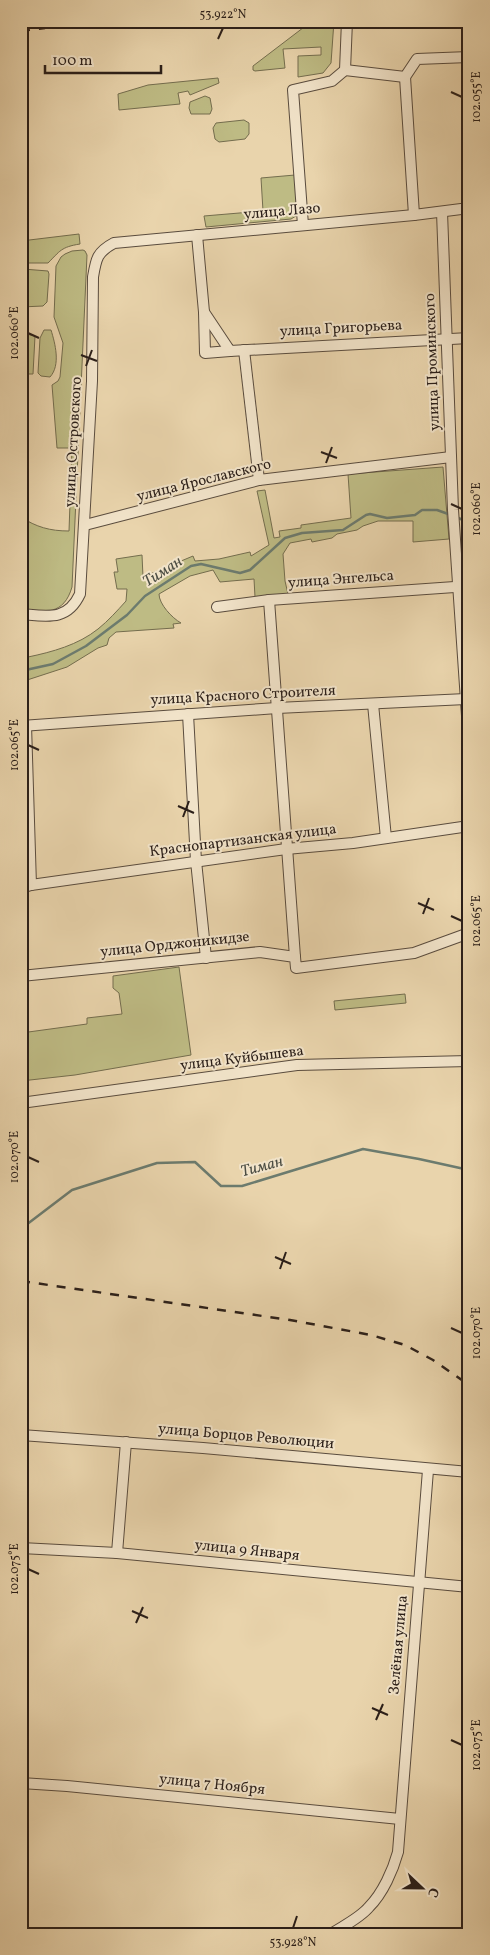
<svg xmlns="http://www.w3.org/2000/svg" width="490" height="1955" font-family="Vollkorn,serif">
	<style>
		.green { fill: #bebb84; stroke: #746d4e }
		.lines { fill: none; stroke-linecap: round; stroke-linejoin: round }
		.stream { stroke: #6c7b6e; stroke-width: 2.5 }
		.minor-casing { stroke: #5a4c3e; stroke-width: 12 }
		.minor { stroke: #f1e3c9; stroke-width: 10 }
		.rail { stroke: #2b1f19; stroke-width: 2.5; stroke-dasharray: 9 9; stroke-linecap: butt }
		.ticks { fill: none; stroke: #2b1f19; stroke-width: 2 }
		.labels { text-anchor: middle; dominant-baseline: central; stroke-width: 4; stroke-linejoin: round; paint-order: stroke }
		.street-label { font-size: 15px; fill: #2b1f19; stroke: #f1e3c9 }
		.water-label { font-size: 16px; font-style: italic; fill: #4c4d43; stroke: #f1e3c9 }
		.neatline { fill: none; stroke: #2b1f19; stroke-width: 2 }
		.ticks-label { font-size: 12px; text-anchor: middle; fill: #2b1f19 }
	</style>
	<rect width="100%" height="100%" fill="#e9d4ac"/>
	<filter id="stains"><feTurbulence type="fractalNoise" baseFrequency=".004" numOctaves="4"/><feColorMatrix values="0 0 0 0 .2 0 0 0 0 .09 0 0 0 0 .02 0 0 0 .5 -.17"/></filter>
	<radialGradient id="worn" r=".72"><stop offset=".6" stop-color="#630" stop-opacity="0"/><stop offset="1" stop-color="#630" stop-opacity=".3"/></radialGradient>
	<g class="green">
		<polygon points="312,21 334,21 331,63 323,73 298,77 298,56 321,55 321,47 283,49 285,68 255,71 253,70 253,66"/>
		<polygon points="218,78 219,83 190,95 188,91 178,93 180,104 119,110 118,94 148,85"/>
		<polygon points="205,96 210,98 212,109 210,114 191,114 189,108 190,102"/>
		<polygon points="244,120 249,123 249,134 245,139 219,142 215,139 213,128 216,123"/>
		<polygon points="295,175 297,211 296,216 291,219 206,227 204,216 263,211 261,178"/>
		<path d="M79 234 80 244C61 247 60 251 48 263H21V241Z"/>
		<path d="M83 250 85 251 87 255 72 587C64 615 45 613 21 609V517C36 527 50 531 69 531L72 448H57L52 385 58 381 60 377 63 343 54 317 56 266 61 257 65 254 72 251Z"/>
		<polygon points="23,269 48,271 49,274 47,302 43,306 21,307"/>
		<path d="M44 330H51C55 343 61 365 50 377L41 376 38 373 40 338Z"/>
		<polygon points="26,334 35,336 33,374 24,374"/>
		<path d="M443 467 449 539 413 542V521H378L363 526 357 530 337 534 332 538 312 542 311 539 290 543 283 554 285 581 288 594 255 597 254 579 220 582 213 570 190 576 159 594C159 604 172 618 181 623L173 624 174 628 116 632 109 638 107 645 98 648 67 667 21 682V649H26L28 657C52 652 78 645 98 629 108 621 117 611 126 601L127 589H117L114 572H118L116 559 142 555 143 577 193 556 195 561 219 559 250 552 251 556 269 545 257 491 265 490 274 538 280 537 279 531 301 528V525L351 518 348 474Z"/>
		<polygon points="179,967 191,1055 75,1075 21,1081 21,1033 87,1024 87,1018 122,1014 119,993 113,988 113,976"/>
		<polygon points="405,994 406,1003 335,1010 334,1001"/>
	</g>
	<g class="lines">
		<g class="stream">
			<polyline points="456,517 463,520 469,519"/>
			<polyline points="21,671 53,664 86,646 127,615 145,596 191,566 201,564 240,573 250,570 285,538 302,533 343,530 366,515 370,514 387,518 415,515 422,510 437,510 451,515"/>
			<polyline points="21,1225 26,1225 72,1190 157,1163 195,1162 221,1186 242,1186 363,1149 419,1159 469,1170"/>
		</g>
		<defs>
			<g id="minor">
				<polyline points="345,70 405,77 417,59 469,57"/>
				<polyline points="405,77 414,215"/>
				<polyline points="442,212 453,510 469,745"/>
				<polyline points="303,225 293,90 332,81 345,70 347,21"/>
				<polyline points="197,235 204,312 205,353 230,351"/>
				<polyline points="204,312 230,351 469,338"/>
				<polyline points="244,350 259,480"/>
				<polyline points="85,525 259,480 451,457"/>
				<polyline points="269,600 295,957"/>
				<polyline points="217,607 269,600 469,586"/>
				<path d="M21 614C46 616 67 622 80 594L92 381 93 277C96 259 97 252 114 243L414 215 469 208"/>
				<polyline points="373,704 386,838"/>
				<polyline points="188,714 196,861 206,958"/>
				<polyline points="26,725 31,885"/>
				<polyline points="21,726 277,708 466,699"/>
				<polyline points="21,888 31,885 286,849 353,843 469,826"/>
				<polyline points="21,976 260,952 295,957 296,968 414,953 469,933"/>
				<polyline points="21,1103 297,1065 469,1061"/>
				<polyline points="21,1435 203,1448 469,1472"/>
				<polyline points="21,1548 117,1553 469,1587"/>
				<polyline points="117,1553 126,1442"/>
				<polyline points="21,1783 67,1786 400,1819"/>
				<path d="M331 1934C343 1926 360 1918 369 1907 383 1893 393 1870 398 1852L428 1470"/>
			</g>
		</defs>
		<use href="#minor" class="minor-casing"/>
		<use href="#minor" class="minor"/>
		<g class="rail">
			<polyline points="21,31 45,28"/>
			<polyline points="21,1281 290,1320 371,1335 405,1345 433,1360 469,1385"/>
		</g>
	</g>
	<path class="ticks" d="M218 39 223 28M451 92 462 97M28 333 39 338M81 355 97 361M86 366 92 350M321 452 337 458M326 463 332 447M451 504 462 509M28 745 39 750M178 806 194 813M183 817 189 801M418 903 434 910M423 914 429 898M451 916 462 921M28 1157 39 1162M275 1257 291 1264M280 1269 286 1252M451 1328 462 1333M28 1569 39 1574M132 1611 148 1618M136 1623 143 1607M372 1708 388 1715M376 1720 383 1704M451 1740 462 1745M293 1928 297 1916"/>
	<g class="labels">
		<g class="street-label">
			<text transform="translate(282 212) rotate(-5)">улица Лазо</text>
			<text transform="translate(341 329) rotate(-3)">улица Григорьева</text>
			<text transform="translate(433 362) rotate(-92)">улица Проминского</text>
			<text transform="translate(74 442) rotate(-87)">улица Островского</text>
			<text transform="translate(204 481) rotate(-14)">улица Ярославского</text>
			<text transform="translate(341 580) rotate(-4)">улица Энгельса</text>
			<text transform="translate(243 696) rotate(-3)">улица Красного Строителя</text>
			<text transform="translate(243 841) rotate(-7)">Краснопартизанская улица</text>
			<text transform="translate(175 945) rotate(-6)">улица Орджоникидзе</text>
			<text transform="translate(242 1059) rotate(-7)">улица Куйбышева</text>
			<text transform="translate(246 1437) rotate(5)">улица Борцов Революции</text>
			<text transform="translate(247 1551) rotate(6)">улица 9 Января</text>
			<text transform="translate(399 1645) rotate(-85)">Зелёная улица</text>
			<text transform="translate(212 1785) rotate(6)">улица 7 Ноября</text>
		</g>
		<g class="water-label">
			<text transform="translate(163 572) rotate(-33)">Тиман</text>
			<text transform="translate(262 1167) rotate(-15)">Тиман</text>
		</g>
	</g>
	<rect width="490" height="1955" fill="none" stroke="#e9d4ac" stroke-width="55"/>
	<g transform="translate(422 1888) rotate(112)" stroke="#f1e3c9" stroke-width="4" paint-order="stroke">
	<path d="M0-4L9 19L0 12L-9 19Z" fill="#2b1f19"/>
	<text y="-8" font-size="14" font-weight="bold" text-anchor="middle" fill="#2b1f19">С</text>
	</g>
	<path d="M45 65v8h116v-8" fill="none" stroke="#2b1f19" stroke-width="2.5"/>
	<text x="52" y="65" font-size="15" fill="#2b1f19" stroke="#f1e3c9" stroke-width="4" paint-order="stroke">100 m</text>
	<rect x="28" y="28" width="434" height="1900" class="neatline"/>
	<g class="ticks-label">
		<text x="223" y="18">53.922°N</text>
		<text transform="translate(476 97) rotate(-90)" y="4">102.055°E</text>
		<text transform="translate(14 333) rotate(-90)" y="4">102.060°E</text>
		<text transform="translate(476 509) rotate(-90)" y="4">102.060°E</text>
		<text transform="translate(14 745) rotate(-90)" y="4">102.065°E</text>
		<text transform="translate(476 921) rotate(-90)" y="4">102.065°E</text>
		<text transform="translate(14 1157) rotate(-90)" y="4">102.070°E</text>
		<text transform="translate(476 1333) rotate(-90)" y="4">102.070°E</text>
		<text transform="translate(14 1569) rotate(-90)" y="4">102.075°E</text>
		<text transform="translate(476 1745) rotate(-90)" y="4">102.075°E</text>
		<text x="293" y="1946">53.928°N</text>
	</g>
	<rect width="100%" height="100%" filter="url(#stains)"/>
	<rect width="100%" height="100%" fill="url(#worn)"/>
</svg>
